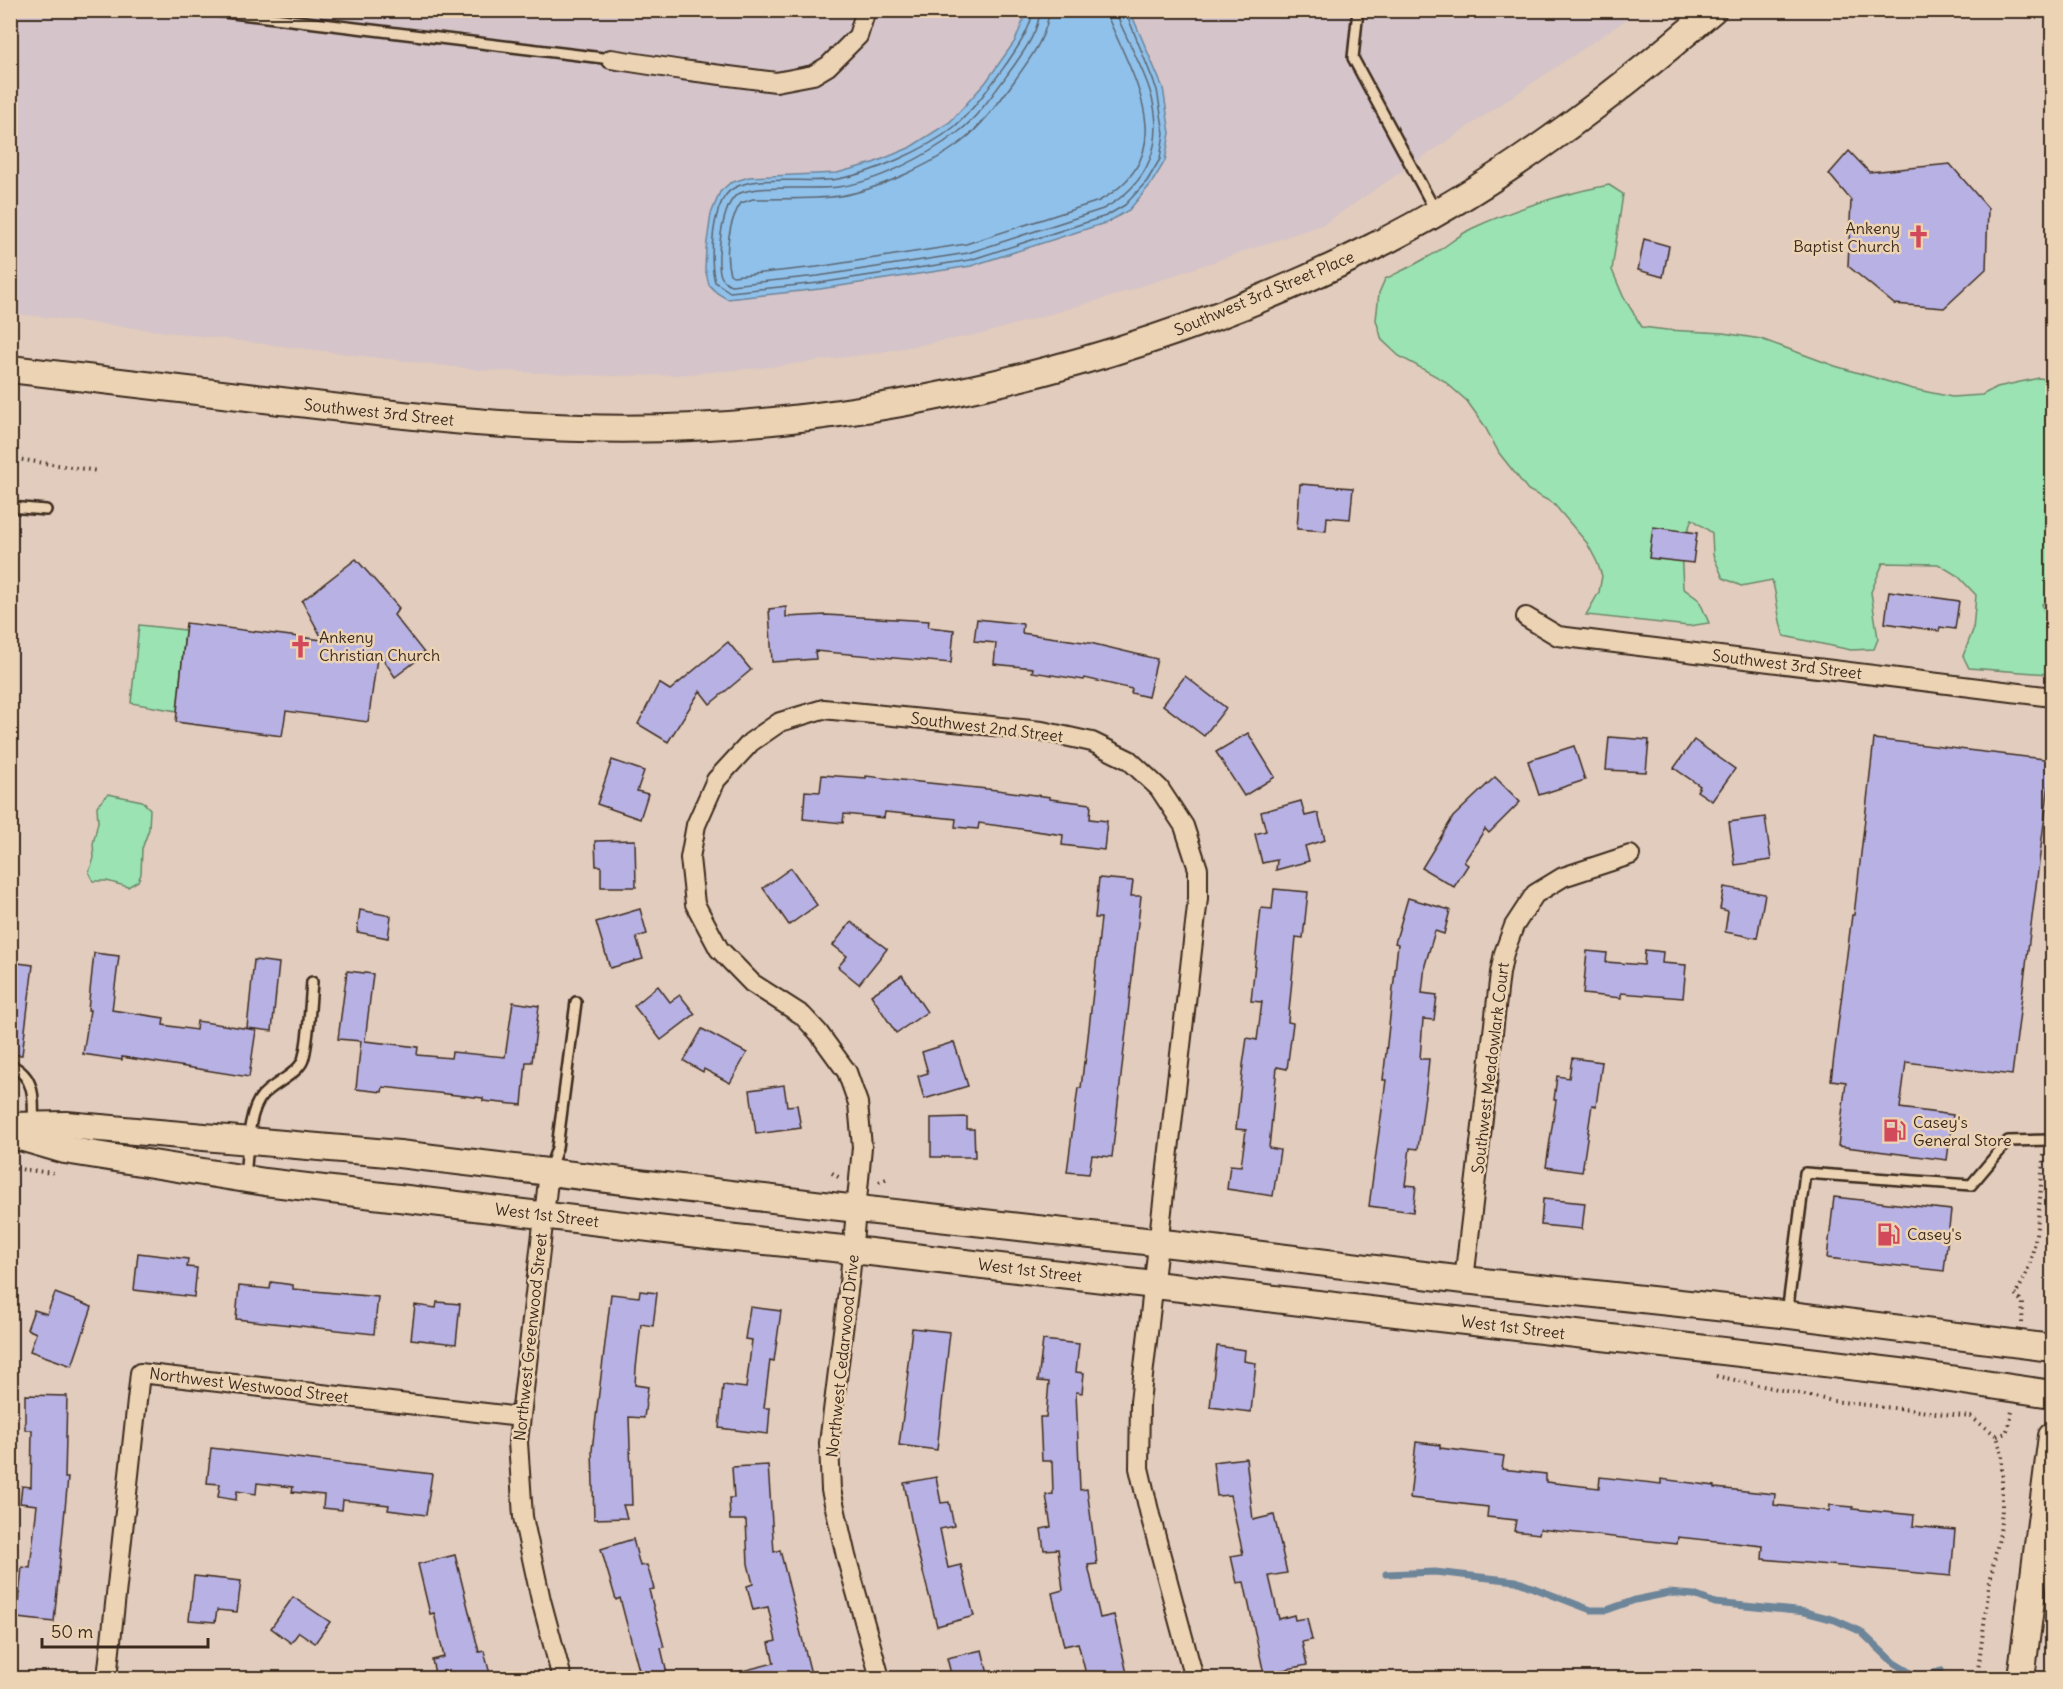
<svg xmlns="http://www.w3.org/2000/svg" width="2063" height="1689" font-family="Delius,sans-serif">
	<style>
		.built { fill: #d5c4c9 }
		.green { fill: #9be3b2; stroke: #6b8668; stroke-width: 1.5 }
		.water { fill: #8fc1eb; stroke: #6d8599; stroke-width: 1.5 }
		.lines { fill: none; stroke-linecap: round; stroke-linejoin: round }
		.shore { stroke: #5d6670; stroke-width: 1.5 }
		.stream { stroke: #6d8599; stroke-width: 7 }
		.building { fill: #b8b2e4; stroke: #3b2a1e; stroke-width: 1.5 }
		.lane-casing { stroke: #3b2a1e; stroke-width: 14 }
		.street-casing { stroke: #3b2a1e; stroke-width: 22 }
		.secondary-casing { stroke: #3b2a1e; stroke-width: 30 }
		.path { stroke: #3b2a1e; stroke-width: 4; stroke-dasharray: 1.5 4.5; stroke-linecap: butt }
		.lane { stroke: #ecd3b4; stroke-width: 9 }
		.street { stroke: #ecd3b4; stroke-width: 18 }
		.secondary { stroke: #ecd3b4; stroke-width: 26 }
		.labels { text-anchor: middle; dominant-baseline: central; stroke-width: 5; stroke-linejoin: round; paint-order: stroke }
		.poi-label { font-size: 16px; fill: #3b2a1e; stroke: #ecd3b4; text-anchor: start }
		.street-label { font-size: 16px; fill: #3b2a1e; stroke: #ecd3b4 }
	</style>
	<rect width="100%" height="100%" fill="#e2ccbe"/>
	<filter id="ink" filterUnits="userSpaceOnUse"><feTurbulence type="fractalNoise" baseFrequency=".0167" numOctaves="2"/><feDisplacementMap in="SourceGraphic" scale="12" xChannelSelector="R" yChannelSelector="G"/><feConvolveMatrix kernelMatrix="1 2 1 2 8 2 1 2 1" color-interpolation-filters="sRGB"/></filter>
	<g filter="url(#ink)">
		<polygon class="built" points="11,11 1639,11 1324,224 1113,296 985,333 876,353 771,367 676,375 611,376 480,370 11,313"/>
		<g class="green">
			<path d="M1609 185 1623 194 1612 270 1623 296 1642 327 1667 330 1723 333 1761 339 1835 366 1913 389 1952 397 1982 395 1997 387 2039 378 2052 380V599L2042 604C2050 628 2056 649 2049 674L1969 668 1963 656 1973 630 1976 595 1958 576 1938 564 1883 563 1871 592 1878 639 1874 649 1851 650 1784 636C1777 617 1778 599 1772 580L1741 586 1723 578 1713 555 1712 533 1692 519 1681 549 1683 588 1699 600 1709 623 1689 626 1586 615 1599 592 1602 576 1597 562 1587 543 1553 503 1528 490 1499 453 1484 425 1467 401 1443 380 1399 356 1382 340 1376 320 1379 293 1385 279C1399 272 1413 266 1426 258 1443 250 1456 236 1473 228 1517 208 1561 194 1609 185Z"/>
			<polygon points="139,625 185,630 177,711 131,703"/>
			<polygon points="108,794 142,801 150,809 149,829 142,849 141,874 138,881 128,887 107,881 93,881 89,872 94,858 93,844 98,822 97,806"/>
		</g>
		<polygon class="water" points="1027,11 1130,11 1163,88 1170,133 1165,161 1151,184 1129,210 1108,222 971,266 820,289 727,299 717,293 709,285 705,268 706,249 711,214 720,192 730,183 749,177 837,173 873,163 909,148 950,122 986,82 1015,41"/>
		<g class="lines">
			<g class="shore">
				<path d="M1033 10C1031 29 1017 48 1007 63 991 85 974 109 954 127 927 149 873 173 838 179 809 184 759 174 734 188 711 200 709 261 715 282L730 292 819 283 970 260 1106 216 1125 205 1147 181 1160 159 1164 133 1157 90 1125 10"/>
				<path d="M1040 10C1039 31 1024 51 1013 67 999 86 976 120 957 133 925 157 877 182 838 187 812 190 758 184 738 194 722 203 715 260 721 276 723 280 726 283 731 285L818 276 968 253 1103 209C1149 184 1166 142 1150 91 1142 66 1128 42 1118 18L1117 10"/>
				<path d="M1049 10C1048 36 1029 60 1015 80 1001 100 984 123 965 139 936 163 877 190 840 196 812 200 782 198 753 199L741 203C729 220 724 254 730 274L733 276 817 267 966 244 1099 201C1181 156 1137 84 1109 20L1108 10"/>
			</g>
			<g class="stream">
				<polyline points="1386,1574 1435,1572 1516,1581 1591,1610 1607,1610 1635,1600 1669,1593 1694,1595 1715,1603 1805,1612 1835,1620 1860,1631 1894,1663 1919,1678"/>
				<polyline points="1920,1678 1941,1670"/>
			</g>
		</g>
		<g class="building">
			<polygon points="1849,151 1869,172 1950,164 1988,208 1986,269 1944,308 1894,304 1848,266 1851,200 1829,174"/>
			<polygon points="1644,239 1669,246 1663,277 1638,270"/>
			<polygon points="1300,484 1353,488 1350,519 1327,517 1326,531 1297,529"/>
			<polygon points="1653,527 1697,533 1693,563 1649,558"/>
			<polygon points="356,559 399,608 394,615 425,654 395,677 378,651 368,722 286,711 282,736 176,722 186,623 323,640 302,601"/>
			<polygon points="1889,591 1959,601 1955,629 1940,627 1939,631 1885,623"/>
			<polygon points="786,607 786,617 826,615 929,621 928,627 954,630 951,663 815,651 816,659 772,662 769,609"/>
			<polygon points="977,619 1023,624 1022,633 1090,643 1157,659 1148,697 1131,693 1132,689 1085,678 1084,680 1032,672 1033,668 994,664 996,643 974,641"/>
			<polygon points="728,642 751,670 710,704 700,691 668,742 638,724 659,683 670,690"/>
			<polygon points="1185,676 1226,708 1204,736 1163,705"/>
			<polygon points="1248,733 1275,777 1244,796 1216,752"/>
			<polygon points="1609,737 1649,740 1646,772 1606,770"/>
			<polygon points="1874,739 2052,760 2012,1075 1906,1062 1900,1108 1953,1115 1947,1160 1838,1146 1846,1082 1831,1080 1852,915 1854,915"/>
			<polygon points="1694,740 1735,769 1712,801 1697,791 1700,786 1674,768"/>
			<polygon points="1574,746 1585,780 1539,795 1528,761"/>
			<polygon points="612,760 644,771 637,791 648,794 640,819 597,804"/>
			<polygon points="822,775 866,778 866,776 919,782 997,790 1050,797 1050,799 1091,804 1090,819 1107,821 1104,850 1062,845 1063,835 979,823 978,829 955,827 956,819 927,816 885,812 884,818 844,814 843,823 803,819 805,791 820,792"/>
			<polygon points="1495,777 1520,802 1489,833 1485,829 1464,862 1468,865 1454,887 1422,868 1453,817"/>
			<polygon points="1301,801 1305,816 1318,813 1325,840 1305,846 1309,861 1276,870 1277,860 1262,863 1255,834 1266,831 1261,812"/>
			<polygon points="1765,817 1771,860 1735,865 1729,822"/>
			<polygon points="635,840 636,887 601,887 601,866 596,866 595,841"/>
			<polygon points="791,868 817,905 789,925 763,888"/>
			<polygon points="1099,878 1133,881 1131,896 1141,896 1112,1157 1092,1155 1089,1174 1067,1172 1078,1088 1081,1088 1084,1062 1085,1063 1092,1001 1101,918 1095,918"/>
			<polygon points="1724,887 1765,894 1757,938 1725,932 1728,911 1720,909"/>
			<polygon points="1274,889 1308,892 1303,938 1296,937 1288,1022 1293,1023 1287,1069 1277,1067 1269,1148 1280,1150 1273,1196 1227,1189 1230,1165 1241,1166 1246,1130 1236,1129 1243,1065 1247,1038 1257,1040 1262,1002 1251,1001 1261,908 1272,909"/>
			<polygon points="1408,898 1450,910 1444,934 1435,931 1425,965 1422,993 1437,995 1434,1020 1423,1019 1420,1059 1429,1059 1427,1080 1418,1149 1410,1148 1405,1185 1416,1186 1413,1212 1369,1206 1386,1080 1383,1080 1398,944 1395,943"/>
			<polygon points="640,909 647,934 636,937 643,959 610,968 596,922"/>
			<polygon points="360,910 391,916 388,938 357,932"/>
			<polygon points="851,922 887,949 859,984 838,967 847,956 833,945"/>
			<polygon points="1645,950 1663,952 1662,963 1686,965 1683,998 1621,993 1621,998 1583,994 1587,951 1607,953 1606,962 1644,965"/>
			<polygon points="94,953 119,956 112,1010 164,1018 163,1025 196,1030 197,1021 256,1030 249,1077 122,1057 122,1060 83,1054 90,1010 88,1010"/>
			<polygon points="254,960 279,963 272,1031 247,1028"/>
			<polygon points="10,962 33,965 22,1055 10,1055"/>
			<polygon points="347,971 373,974 365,1041 418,1047 417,1055 451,1058 452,1052 505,1057 513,1002 539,1006 532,1062 526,1062 522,1105 483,1101 483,1098 383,1087 382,1092 356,1089 361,1041 338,1039"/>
			<polygon points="902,975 927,1012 896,1033 871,995"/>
			<polygon points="658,986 670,1002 680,995 695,1014 661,1040 634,1006"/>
			<polygon points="702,1029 747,1053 730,1083 704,1069 703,1072 684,1061"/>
			<polygon points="954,1042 968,1086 924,1099 918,1076 928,1073 922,1052"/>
			<polygon points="1572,1058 1602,1062 1596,1106 1592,1105 1582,1172 1546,1167 1556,1100 1554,1100 1557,1076 1569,1078"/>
			<polygon points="784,1085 787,1106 797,1105 801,1128 756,1134 750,1090"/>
			<polygon points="967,1117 967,1129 974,1129 975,1157 931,1157 931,1118"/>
			<polygon points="1834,1197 1951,1210 1944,1271 1827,1258"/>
			<polygon points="1543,1199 1585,1203 1582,1229 1541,1225"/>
			<polygon points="138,1253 188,1259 187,1267 197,1268 194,1297 134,1290"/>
			<polygon points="271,1282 293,1285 293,1289 378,1297 374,1334 236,1319 239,1286 270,1289"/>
			<polygon points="640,1291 657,1293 653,1326 641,1324 636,1368 635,1385 648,1387 644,1418 629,1417 632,1505 623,1505 627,1518 594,1519 592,1450 611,1294 639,1297"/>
			<polygon points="55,1293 92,1307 72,1366 30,1351 36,1333 27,1329 34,1310 47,1314"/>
			<polygon points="437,1302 460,1304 456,1344 411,1339 415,1305 436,1308"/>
			<polygon points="750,1307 781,1311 774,1361 770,1360 764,1408 770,1408 768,1434 719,1428 723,1385 746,1388 752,1340 745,1339"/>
			<polygon points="912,1328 950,1332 937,1450 899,1445 909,1372 907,1372"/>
			<polygon points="1043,1340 1079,1344 1076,1372 1084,1373 1082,1393 1076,1392 1080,1490 1087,1489 1097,1564 1088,1565 1100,1618 1114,1615 1128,1678 1087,1678 1078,1643 1064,1646 1052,1593 1063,1590 1058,1549 1044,1550 1041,1529 1051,1527 1046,1495 1053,1494 1052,1461 1042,1461 1040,1417 1046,1417 1049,1382 1038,1381"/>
			<polygon points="1217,1346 1245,1350 1244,1361 1256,1363 1251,1412 1210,1407"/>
			<polygon points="25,1395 67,1396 65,1478 68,1478 54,1622 17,1618 22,1567 30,1568 37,1505 20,1503 22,1486 31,1487 32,1430 25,1430"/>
			<polygon points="1416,1442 1440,1445 1440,1448 1504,1456 1502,1469 1546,1474 1546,1482 1599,1488 1600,1477 1661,1484 1661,1479 1715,1486 1715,1488 1775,1494 1774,1505 1829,1511 1830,1505 1853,1507 1853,1509 1914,1515 1913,1526 1955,1530 1951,1576 1762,1559 1763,1546 1678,1537 1677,1544 1540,1529 1539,1534 1514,1531 1516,1520 1487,1517 1488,1507 1410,1498"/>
			<polygon points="211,1448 432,1474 426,1515 388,1510 389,1505 343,1500 342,1510 323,1508 324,1495 292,1492 293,1487 257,1483 256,1494 237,1491 236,1500 218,1497 220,1484 207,1483"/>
			<polygon points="1246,1458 1253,1520 1274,1515 1287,1573 1269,1576 1279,1619 1294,1615 1295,1620 1307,1618 1312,1640 1302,1642 1307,1665 1264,1674 1244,1582 1237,1583 1231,1556 1243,1554 1230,1495 1217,1496 1213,1462"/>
			<polygon points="768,1465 774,1552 780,1550 812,1678 739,1678 738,1672 774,1663 769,1643 776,1641 768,1607 753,1610 747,1586 753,1584 748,1564 746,1520 730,1520 729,1498 734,1498 732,1467"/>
			<polygon points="936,1477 941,1503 949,1502 954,1526 940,1529 948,1568 961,1565 974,1616 937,1626 916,1545 904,1483"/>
			<polygon points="633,1539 640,1566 647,1565 654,1589 649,1590 664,1647 661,1648 668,1678 641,1678 620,1598 616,1600 601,1549"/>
			<polygon points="455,1555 479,1652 484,1651 491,1678 436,1678 432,1660 444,1657 434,1613 430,1614 418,1564"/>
			<polygon points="194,1576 241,1581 237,1612 217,1610 215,1622 189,1620"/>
			<polygon points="293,1597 330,1622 315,1643 299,1632 291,1643 271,1628"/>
			<polygon points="982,1650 989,1678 952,1678 947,1658"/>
		</g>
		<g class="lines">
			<defs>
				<g id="lane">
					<polyline points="208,10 611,59"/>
					<polyline points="1358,10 1353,58 1436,212"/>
					<polyline points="10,507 46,510"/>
					<path d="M10 1065C36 1076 34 1101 33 1124"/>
					<polyline points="549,1171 557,1148 576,1002"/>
					<path d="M245 1176C248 1154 247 1113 262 1096 272 1084 298 1074 303 1060 309 1041 310 1004 312 982"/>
					<polyline points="1787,1314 1805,1173 1971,1185 2008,1141 2052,1140"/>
				</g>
				<g id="street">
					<polyline points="611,59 682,70 776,82 813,75 828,66 858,36 866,10"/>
					<polyline points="1526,617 1558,636 2052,697"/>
					<polyline points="549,1172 518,1442 523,1517 541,1600 562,1678"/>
					<polyline points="1464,1280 1500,973 1504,953 1514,926 1535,894 1563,877 1630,855"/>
					<polyline points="107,1678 140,1373 520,1417"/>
					<polyline points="880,1678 846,1556 831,1490 829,1443 850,1275 862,1147 858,1103 847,1072 818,1032 802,1015 752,983 719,949 695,904 690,858 696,825 716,780 751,742 780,722 823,709 1042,731 1092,742 1129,760 1159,788 1184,826 1198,869 1198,898 1140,1402 1139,1468 1150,1515 1194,1678"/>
				</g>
				<g id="secondary">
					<path d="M10 369C101 380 191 390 281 401 381 413 480 425 580 428 843 436 1136 367 1371 248 1496 186 1608 101 1713 10"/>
					<polyline points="10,1126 66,1125 399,1154 831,1206 1181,1245 1464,1280 1782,1314 2052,1348"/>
					<polyline points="10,1134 65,1150 265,1182 716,1236 853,1250 1775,1357 1916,1374 2052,1394"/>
					<polyline points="2021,1678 2052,1436"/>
				</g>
			</defs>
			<use href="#lane" class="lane-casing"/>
			<use href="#street" class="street-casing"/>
			<use href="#secondary" class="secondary-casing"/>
			<g class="path">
				<polyline points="10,458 98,471"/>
				<polyline points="2048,1127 2052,1092"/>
				<polyline points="10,1168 53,1173"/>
				<polyline points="832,1173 840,1178"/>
				<polyline points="879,1182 889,1178"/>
				<path d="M2022 1323 2023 1303 2015 1294C2041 1259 2038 1197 2044 1155"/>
				<polyline points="1716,1376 1833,1401 1971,1417 1997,1436 2002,1455 2002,1509 2000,1533 1989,1586 1977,1678"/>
				<polyline points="1997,1436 2006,1433 2010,1423 2012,1411"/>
			</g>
			<use href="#lane" class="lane"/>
			<use href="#street" class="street"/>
			<use href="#secondary" class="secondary"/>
		</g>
	</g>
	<defs>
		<symbol id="church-bare" viewBox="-9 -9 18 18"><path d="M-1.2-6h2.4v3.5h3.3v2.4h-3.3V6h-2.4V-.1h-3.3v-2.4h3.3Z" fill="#d1495b" stroke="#ecd3b4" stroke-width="2.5" paint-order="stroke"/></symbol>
		<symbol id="fuel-bare" viewBox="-9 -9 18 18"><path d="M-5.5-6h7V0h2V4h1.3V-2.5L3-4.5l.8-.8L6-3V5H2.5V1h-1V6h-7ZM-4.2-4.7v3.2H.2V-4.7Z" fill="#d1495b" stroke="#ecd3b4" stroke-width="2.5" paint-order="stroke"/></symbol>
	</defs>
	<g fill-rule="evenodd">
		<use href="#church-bare" x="1902" y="220" width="33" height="33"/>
		<use href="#church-bare" x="284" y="630" width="33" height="33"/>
		<use href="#fuel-bare" x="1878" y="1114" width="33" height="33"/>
		<use href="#fuel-bare" x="1872" y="1218" width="33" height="33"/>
	</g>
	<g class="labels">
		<g class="poi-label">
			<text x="1900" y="228" text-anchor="end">Ankeny<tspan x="1900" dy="18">Baptist Church</tspan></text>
			<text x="319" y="637">Ankeny<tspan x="319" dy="18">Christian Church</tspan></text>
			<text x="1913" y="1122">Casey's<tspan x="1913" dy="18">General Store</tspan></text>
			<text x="1907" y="1234">Casey's</text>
		</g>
		<g class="street-label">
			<text transform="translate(1264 293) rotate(-23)">Southwest 3rd Street Place</text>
			<text transform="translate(379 412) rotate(6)">Southwest 3rd Street</text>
			<text transform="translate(1787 664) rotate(7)">Southwest 3rd Street</text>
			<text transform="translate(987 727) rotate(7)">Southwest 2nd Street</text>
			<text transform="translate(1490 1068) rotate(-83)">Southwest Meadowlark Court</text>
			<text transform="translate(547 1215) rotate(7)">West 1st Street</text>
			<text transform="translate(1030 1270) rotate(7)">West 1st Street</text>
			<text transform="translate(1513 1327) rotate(7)">West 1st Street</text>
			<text transform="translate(530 1337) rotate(-84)">Northwest Greenwood Street</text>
			<text transform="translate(842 1356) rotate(-84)">Northwest Cedarwood Drive</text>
			<text transform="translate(249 1385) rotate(7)">Northwest Westwood Street</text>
		</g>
	</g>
	<rect width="2063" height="1689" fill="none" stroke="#ecd3b4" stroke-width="36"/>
	<rect x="18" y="18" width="2027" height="1653" fill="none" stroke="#3b2a1e" stroke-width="2" filter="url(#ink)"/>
	<path d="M42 1638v9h166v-9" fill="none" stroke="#3b2a1e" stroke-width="3"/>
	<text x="51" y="1638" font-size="18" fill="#3b2a1e" stroke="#ecd3b4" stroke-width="4.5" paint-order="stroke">50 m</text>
</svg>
